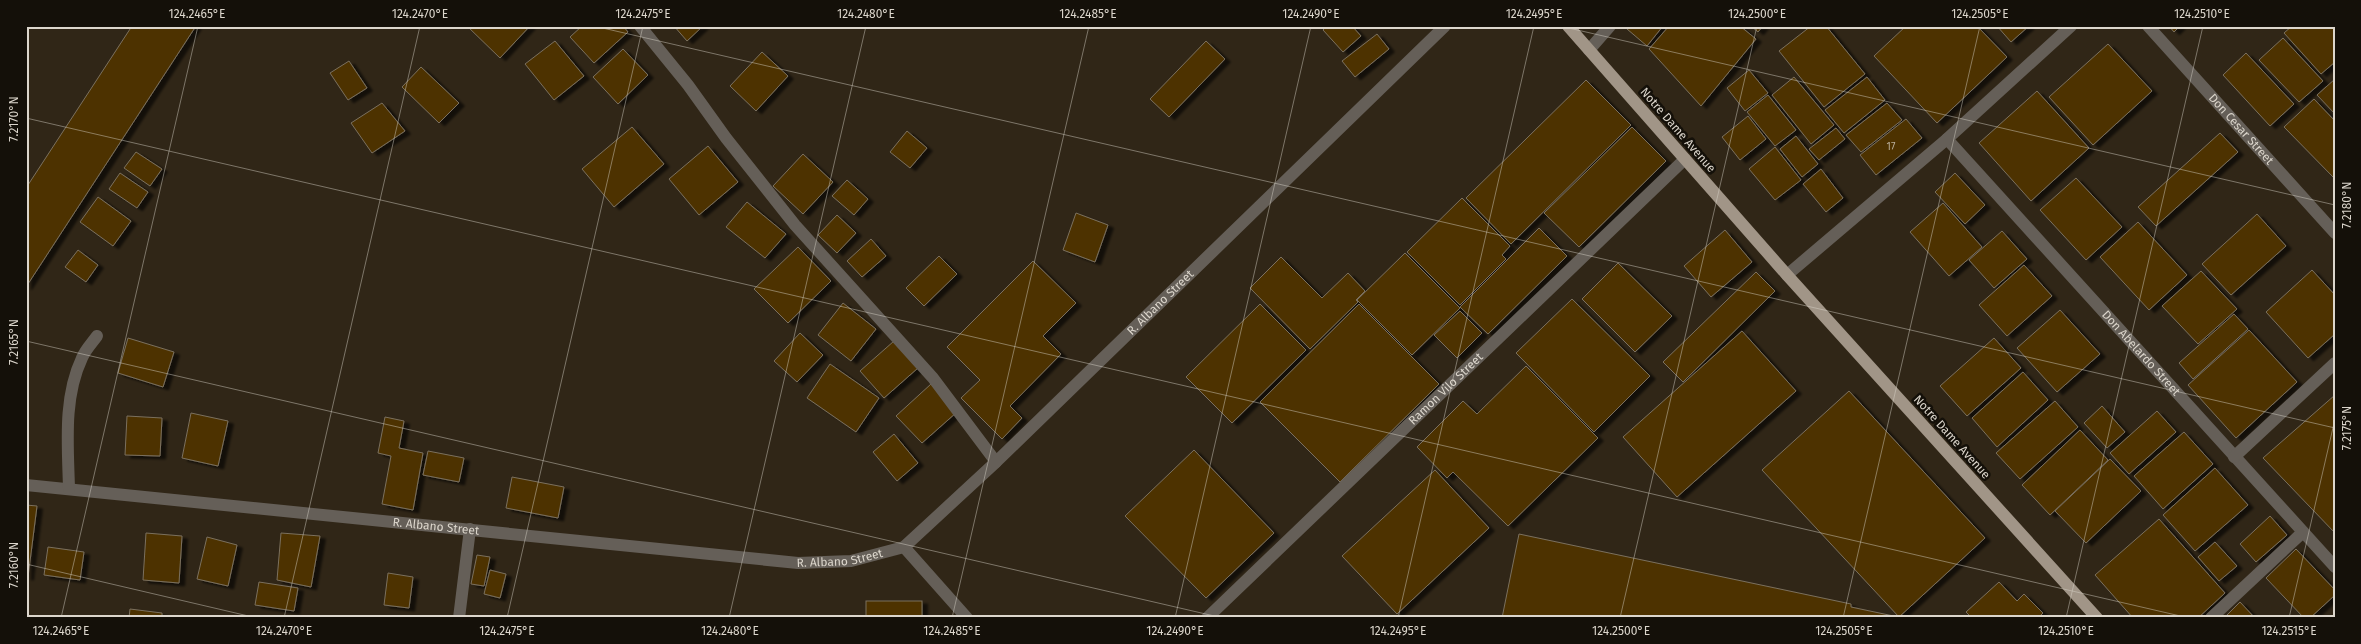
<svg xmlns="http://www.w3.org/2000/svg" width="2361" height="644" font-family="'Fira Sans',sans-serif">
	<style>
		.building { fill: #4d3300; stroke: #7b705e; filter: url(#shadow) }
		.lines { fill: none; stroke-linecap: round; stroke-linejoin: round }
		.minor { stroke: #655f58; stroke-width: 12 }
		.tertiary { stroke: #655f58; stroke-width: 12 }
		.primary { stroke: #a19587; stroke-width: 12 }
		.ticks { fill: none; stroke: #dcd6cc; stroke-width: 1; stroke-opacity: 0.45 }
		.labels { text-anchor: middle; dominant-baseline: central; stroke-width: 5; stroke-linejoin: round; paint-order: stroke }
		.number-label { font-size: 10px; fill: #b8ad99 }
		.street-label { font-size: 12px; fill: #dcd6cc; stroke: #141009 }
		.neatline { fill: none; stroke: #dcd6cc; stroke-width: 2 }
		.ticks-label { font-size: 12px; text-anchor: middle; fill: #dcd6cc }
	</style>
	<defs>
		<filter id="shadow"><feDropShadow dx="5.5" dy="3" stdDeviation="1" flood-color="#0009"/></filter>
	</defs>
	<rect width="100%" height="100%" fill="#302617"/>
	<g class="building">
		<polygon points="132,26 196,26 26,287 26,188"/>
		<polygon points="467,26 530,26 500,58"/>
		<polygon points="582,26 623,26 628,32 594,63 570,37"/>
		<polygon points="674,26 703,26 687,41"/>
		<polygon points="1327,26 1352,26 1361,36 1343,52 1323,30"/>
		<polygon points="1629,26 1663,26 1647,46 1627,29"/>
		<polygon points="1669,26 1740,26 1756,39 1701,106 1649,49"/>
		<polygon points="1751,26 1763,26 1758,32"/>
		<polygon points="1811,26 1826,26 1865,74 1824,107 1779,51"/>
		<polygon points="1906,26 1977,26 2007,57 1937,123 1874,56"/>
		<polygon points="1997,26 2029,26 2011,42"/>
		<polygon points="2169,26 2180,26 2174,32"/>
		<polygon points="2292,26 2335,26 2335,62 2321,74 2284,33"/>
		<polygon points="1377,34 1389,49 1355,77 1342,61"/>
		<polygon points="2283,38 2323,81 2299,102 2259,60"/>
		<polygon points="555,41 584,76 554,100 525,64"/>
		<polygon points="1206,41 1225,59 1169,117 1150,99"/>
		<polygon points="2108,44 2152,91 2093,145 2049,97"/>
		<polygon points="623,49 648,75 618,104 593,77"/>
		<polygon points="762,52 788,76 756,111 730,86"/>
		<polygon points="2246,53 2294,104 2270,126 2223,75"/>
		<polygon points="349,61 367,88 348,100 330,73"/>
		<polygon points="421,67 459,103 439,123 402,87"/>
		<polygon points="1749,70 1768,93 1745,111 1727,88"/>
		<polygon points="1794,77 1834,125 1811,144 1772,95"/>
		<polygon points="1867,77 1885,100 1844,133 1825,110"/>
		<polygon points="2335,79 2335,114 2317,95"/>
		<polygon points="1586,80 1631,125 1511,244 1466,198"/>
		<polygon points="2037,91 2089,148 2031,201 1979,143"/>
		<polygon points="1768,95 1796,130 1775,146 1747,112"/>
		<polygon points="2314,99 2335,121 2335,179 2284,127"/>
		<polygon points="382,103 405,131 372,153 351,123"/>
		<polygon points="1887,103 1902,120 1861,152 1846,135"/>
		<polygon points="1748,116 1766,139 1740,160 1722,137"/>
		<polygon points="1906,119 1922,138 1876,175 1860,155"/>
		<polygon points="632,127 664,164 614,207 582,169"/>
		<polygon points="1632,127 1666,161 1579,247 1544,213"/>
		<polygon points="1836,128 1845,139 1819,160 1809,149"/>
		<polygon points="907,131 927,148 910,168 890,152"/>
		<polygon points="2220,133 2238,152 2156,226 2138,207"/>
		<polygon points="1796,136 1818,164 1802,177 1780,149"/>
		<polygon points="708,146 738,182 699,215 669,179"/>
		<polygon points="1775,147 1801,180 1775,200 1749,169"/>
		<polygon points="136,152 162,169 150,186 124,168"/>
		<polygon points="803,154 833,182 803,214 773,186"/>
		<polygon points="1821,169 1843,198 1826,212 1803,184"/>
		<polygon points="120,173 148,192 137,208 109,189"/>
		<polygon points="1955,173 1985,205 1965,224 1935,192"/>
		<polygon points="2076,178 2122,227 2086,260 2040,210"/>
		<polygon points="847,180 868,199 854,215 832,196"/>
		<polygon points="98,197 131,221 113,246 80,222"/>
		<polygon points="1462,198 1510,246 1502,255 1506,259 1460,305 1407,252"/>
		<polygon points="747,202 786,234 765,258 726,227"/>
		<polygon points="1943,203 1982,247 1949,276 1910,232"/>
		<polygon points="1076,213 1108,225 1095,262 1063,250"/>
		<polygon points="2257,214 2286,246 2231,295 2202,264"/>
		<polygon points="837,215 856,233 837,253 818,235"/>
		<polygon points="2138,222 2187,275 2149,310 2100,257"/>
		<polygon points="1539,228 1567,256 1488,334 1460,307"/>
		<polygon points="1725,230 1752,262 1711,297 1684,266"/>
		<polygon points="2002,231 2027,259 1994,288 1969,260"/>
		<polygon points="871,239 886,256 862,277 847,261"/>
		<polygon points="798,247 831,281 788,323 754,289"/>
		<polygon points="78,250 98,265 86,282 65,267"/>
		<polygon points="1405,253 1460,308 1412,355 1357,300"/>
		<polygon points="939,256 957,274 924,306 906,288"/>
		<polygon points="1281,257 1322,298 1348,273 1365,291 1356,300 1358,302 1310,349 1250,288"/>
		<polygon points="1033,261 1076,303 1043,336 1061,354 1010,406 1022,418 1002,439 961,398 980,380 947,347"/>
		<polygon points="1618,263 1672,316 1635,352 1582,299"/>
		<polygon points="2024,265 2052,296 2007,336 1979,305"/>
		<polygon points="2312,270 2335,295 2335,334 2308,358 2266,312"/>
		<polygon points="2201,271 2237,309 2198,344 2162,306"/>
		<polygon points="1756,272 1775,291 1683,382 1663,362"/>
		<polygon points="1572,299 1650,376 1594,432 1516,353"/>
		<polygon points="843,303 876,329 851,361 818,335"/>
		<polygon points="1260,304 1306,350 1232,423 1186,377"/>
		<polygon points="1359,304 1439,384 1340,482 1260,402"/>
		<polygon points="2060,310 2100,354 2057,392 2017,348"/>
		<polygon points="1460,311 1482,333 1457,358 1434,335"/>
		<polygon points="2234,314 2248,329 2193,379 2179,363"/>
		<polygon points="2249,330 2297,382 2236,438 2188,385"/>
		<polygon points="1742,331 1796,391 1677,497 1623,437"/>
		<polygon points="800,333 823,355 797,382 774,361"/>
		<polygon points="128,338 174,352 163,387 118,373"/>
		<polygon points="1994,338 2021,368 1967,416 1940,386"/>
		<polygon points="894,341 918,368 884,398 860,371"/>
		<polygon points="830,364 879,398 856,432 807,398"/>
		<polygon points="1526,366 1598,438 1508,526 1453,472 1447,478 1417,447 1463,401 1477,414"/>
		<polygon points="2023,372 2048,400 1997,447 1972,418"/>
		<polygon points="931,384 957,412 922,443 896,416"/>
		<polygon points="1849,391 1985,538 1899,617 1762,470"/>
		<polygon points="2335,395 2335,533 2263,458"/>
		<polygon points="2055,401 2078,427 2020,479 1996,453"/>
		<polygon points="2102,406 2125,432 2107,448 2084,423"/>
		<polygon points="2157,411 2176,432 2129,474 2110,453"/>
		<polygon points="191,413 228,421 218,466 182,458"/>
		<polygon points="127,416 162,418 160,456 125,455"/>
		<polygon points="385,417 404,421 399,448 423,453 413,510 382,504 391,456 378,453"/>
		<polygon points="2080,430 2108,460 2050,515 2022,485"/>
		<polygon points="2184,432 2213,464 2163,509 2134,476"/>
		<polygon points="894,434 918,463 897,481 873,452"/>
		<polygon points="1194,450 1274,533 1206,598 1125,516"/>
		<polygon points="428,451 464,458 459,482 423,475"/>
		<polygon points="2110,459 2141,491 2086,543 2055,511"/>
		<polygon points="2215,468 2248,505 2195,551 2163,515"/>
		<polygon points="1435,470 1489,528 1397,614 1342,556"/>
		<polygon points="512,477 564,487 558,518 506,508"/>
		<polygon points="26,505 37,506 28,577 26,577"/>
		<polygon points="2270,516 2287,535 2256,562 2240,544"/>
		<polygon points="2159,519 2225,593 2198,618 2133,618 2095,575"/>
		<polygon points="146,533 182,536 179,583 143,580"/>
		<polygon points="281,533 320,536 311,587 277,580"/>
		<polygon points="1519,534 1851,604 1851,607 1903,618 1502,618"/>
		<polygon points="207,537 237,545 228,586 197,579"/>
		<polygon points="2215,542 2237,566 2219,581 2198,557"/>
		<polygon points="48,547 84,552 80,580 44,575"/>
		<polygon points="2296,549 2335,590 2335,595 2310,618 2304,618 2266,578"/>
		<polygon points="477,555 490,557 484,586 471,584"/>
		<polygon points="490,570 506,574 500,598 484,594"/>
		<polygon points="388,573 413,577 409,608 384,605"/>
		<polygon points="259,582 298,588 294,611 255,605"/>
		<polygon points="1999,582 2017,601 2024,594 2043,613 2038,618 1972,618 1966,612"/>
		<rect x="866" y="601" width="56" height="17"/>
		<polygon points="2240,602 2255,618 2224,618"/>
		<polygon points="130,609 162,613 162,618 129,618"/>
	</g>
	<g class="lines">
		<g class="minor">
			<polyline points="640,26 688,85 726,138 795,225 933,378 996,462"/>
			<path id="s1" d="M2148 26 2335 233"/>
			<polyline points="1589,50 1610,26"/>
			<path id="s2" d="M1947 139 2335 567"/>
			<polyline points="2234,457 2335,363"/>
			<path id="s3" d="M26 485 798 563 851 561 904 547 996 462 1445 26"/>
			<path d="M69 489C68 446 63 398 82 358 85 350 92 343 97 336"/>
			<polyline points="904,547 967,618"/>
			<polyline points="459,618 470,529"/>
			<path id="s4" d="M1207 618 1685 159"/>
			<polyline points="2211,618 2303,532"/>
		</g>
		<polyline class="tertiary" points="1787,275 1947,139 2071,26"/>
		<polyline class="primary" points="1568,26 1787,275 2097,618"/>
	</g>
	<path class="ticks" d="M594 26 2335 428M1560 26 2335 205M26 118 2189 618M26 341 1223 618M26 564 257 618M61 618 198 26M284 618 420 26M507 618 643 26M729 618 866 26M952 618 1089 26M1175 618 1311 26M1398 618 1534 26M1620 618 1757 26M1843 618 1980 26M2066 618 2203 26M2289 618 2335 419"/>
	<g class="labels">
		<g class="number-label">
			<text x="1891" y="147">17</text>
		</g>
		<g class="street-label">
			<text stroke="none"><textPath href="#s1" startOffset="139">Don Cesar Street</textPath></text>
			<text transform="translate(1678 130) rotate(49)">Notre Dame Avenue</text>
			<text stroke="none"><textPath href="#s3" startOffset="1238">R. Albano Street</textPath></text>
			<text stroke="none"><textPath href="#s2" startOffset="289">Don Abelardo Street</textPath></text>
			<text stroke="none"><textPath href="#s4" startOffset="331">Ramon Vilo Street</textPath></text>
			<text transform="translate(1952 437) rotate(48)">Notre Dame Avenue</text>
			<text stroke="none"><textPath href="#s3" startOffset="412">R. Albano Street</textPath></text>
			<text stroke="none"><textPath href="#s3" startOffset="818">R. Albano Street</textPath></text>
		</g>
	</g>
	<rect width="2361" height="644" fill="none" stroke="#141009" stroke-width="55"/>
	<rect x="28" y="28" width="2306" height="588" class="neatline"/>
	<g class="ticks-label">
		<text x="197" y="18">124.2465°E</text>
		<text x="420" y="18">124.2470°E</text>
		<text x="643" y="18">124.2475°E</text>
		<text x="866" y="18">124.2480°E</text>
		<text x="1088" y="18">124.2485°E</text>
		<text x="1311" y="18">124.2490°E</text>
		<text x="1534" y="18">124.2495°E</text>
		<text x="1757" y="18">124.2500°E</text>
		<text x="1980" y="18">124.2505°E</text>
		<text x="2202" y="18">124.2510°E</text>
		<text transform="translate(14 119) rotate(-90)" y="4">7.2170°N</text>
		<text transform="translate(2347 205) rotate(-90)" y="4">7.2180°N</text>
		<text transform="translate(14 342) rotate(-90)" y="4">7.2165°N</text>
		<text transform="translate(2347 428) rotate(-90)" y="4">7.2175°N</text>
		<text transform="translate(14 565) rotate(-90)" y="4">7.2160°N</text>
		<text x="61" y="635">124.2465°E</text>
		<text x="284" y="635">124.2470°E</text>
		<text x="507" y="635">124.2475°E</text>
		<text x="730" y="635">124.2480°E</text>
		<text x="952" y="635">124.2485°E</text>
		<text x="1175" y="635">124.2490°E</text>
		<text x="1398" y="635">124.2495°E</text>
		<text x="1621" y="635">124.2500°E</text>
		<text x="1844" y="635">124.2505°E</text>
		<text x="2066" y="635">124.2510°E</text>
		<text x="2289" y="635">124.2515°E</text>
	</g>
</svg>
